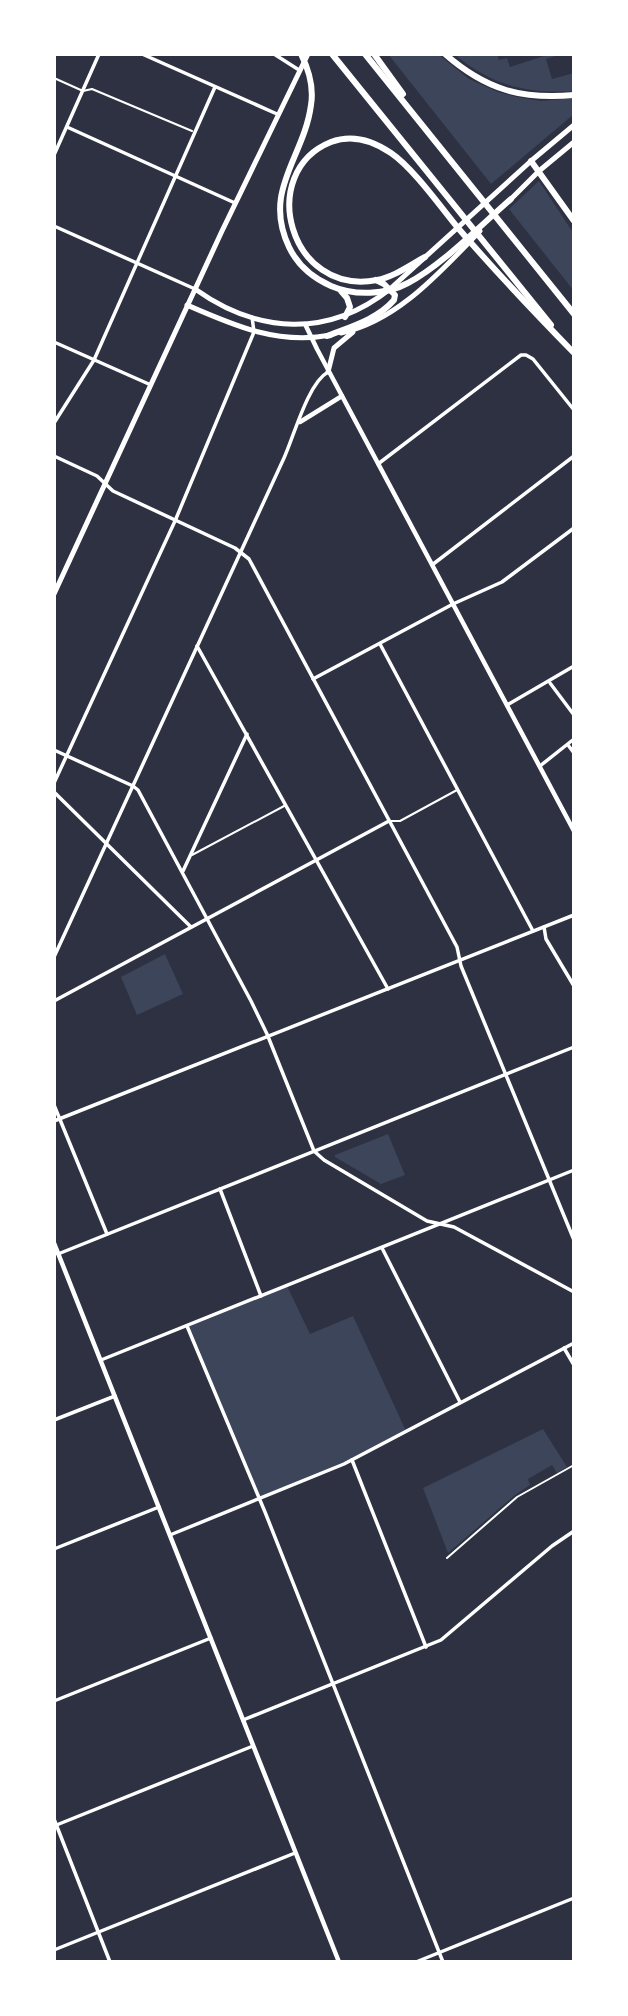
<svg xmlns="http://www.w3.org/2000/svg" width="628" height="2016" font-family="Rubik,sans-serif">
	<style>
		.green { fill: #3c4559 }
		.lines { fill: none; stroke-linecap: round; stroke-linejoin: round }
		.service { stroke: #fff; stroke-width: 2 }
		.minor { stroke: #fff; stroke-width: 3.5 }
		.tertiary { stroke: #fff; stroke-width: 4.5 }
		.primary { stroke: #fff; stroke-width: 5 }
		.motorway { stroke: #fff; stroke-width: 6 }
	</style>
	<rect width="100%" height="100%" fill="#2d3142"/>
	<g class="green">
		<polygon points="388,54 438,54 469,79 498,92 517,97 541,101 574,98 574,114 491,184"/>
		<path d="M454 54H497L499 60 507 58 510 67 550 54H562L546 59 552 79 574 73V91C526 94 491 85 454 54Z"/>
		<polygon points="539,181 574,234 574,291 509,209"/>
		<polygon points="165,954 183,994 137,1015 121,977"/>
		<polygon points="388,1134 405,1175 381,1184 335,1157 335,1155"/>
		<polygon points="287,1286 310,1334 353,1316 406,1431 319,1476 258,1500 187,1326"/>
		<polygon points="543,1429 567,1467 557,1473 552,1465 528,1479 530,1485 515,1495 448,1553 423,1488"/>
	</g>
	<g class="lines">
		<g class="service">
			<polyline points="54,78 83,91 92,89 192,131"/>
			<polyline points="389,821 400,821 457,790"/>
			<polyline points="192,855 286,805"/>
			<polyline points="447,1558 517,1497 574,1465"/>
		</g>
		<g class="minor">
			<polyline points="142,54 277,114"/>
			<polyline points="274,54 299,70"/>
			<polyline points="67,127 235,203"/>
			<polyline points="54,155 99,54"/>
			<polyline points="54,226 195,289"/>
			<polyline points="54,342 151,385"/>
			<polyline points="54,423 94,360 215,87"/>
			<polyline points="54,456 97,476 113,491 235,548 249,559 457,947 461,966 574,1240"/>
			<polyline points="378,464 521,355 526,355 533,359 574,410"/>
			<polyline points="432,565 574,456"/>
			<polyline points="380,644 533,931"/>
			<polyline points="197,646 388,989"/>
			<polyline points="313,679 453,604 502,582 574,528"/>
			<polyline points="550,683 574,715"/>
			<polyline points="507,705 574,666"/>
			<polyline points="568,745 574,753"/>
			<polyline points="54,750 133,786 138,790 251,1001 267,1034 314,1151 324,1160 427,1221 454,1227 574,1292"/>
			<polyline points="540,766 574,739"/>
			<polyline points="54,783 175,521 254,332 252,317"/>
			<polyline points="54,792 191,927"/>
			<polyline points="183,871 247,734"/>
			<polyline points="544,927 546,939 574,986"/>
			<path d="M54 957 284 458C294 436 308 383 328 372"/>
			<polyline points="54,1001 389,821"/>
			<polyline points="54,1105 107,1234"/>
			<polyline points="54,1121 574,915"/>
			<polyline points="220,1189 261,1296"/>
			<polyline points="382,1248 460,1402"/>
			<polyline points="58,1254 574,1047"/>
			<polyline points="187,1326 265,1512 443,1962"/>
			<polyline points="564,1348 574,1365"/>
			<polyline points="101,1360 574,1170"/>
			<polyline points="54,1420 115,1396"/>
			<polyline points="352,1460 426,1647"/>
			<polyline points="170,1535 344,1464 574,1343"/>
			<polyline points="54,1549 159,1507"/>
			<polyline points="54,1701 211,1638"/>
			<polyline points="243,1720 441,1640 552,1546 574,1531"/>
			<polyline points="54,1819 110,1962"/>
			<polyline points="54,1826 253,1746"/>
			<polyline points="54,1950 295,1853"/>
			<polyline points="416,1962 574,1898"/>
		</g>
		<g class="tertiary">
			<polyline points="305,324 317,349 574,831"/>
			<polyline points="300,422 342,396"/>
			<polyline points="54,1243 339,1962"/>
		</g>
		<g class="primary">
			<polyline points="509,201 539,171 574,142"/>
			<path d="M195 289C258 334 328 338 390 289L531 161 574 125"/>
			<path d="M187 305C235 326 278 345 331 335"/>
			<path d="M341 333C398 321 441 271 480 231"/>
			<polyline points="328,372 334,348 353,332"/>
			<polyline points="54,594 222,231 308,54"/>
		</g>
		<g class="motorway">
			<path d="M301 54C309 70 314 87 311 105 304 158 262 190 289 247 298 266 313 278 331 286 354 296 386 295 408 283 441 266 482 224 511 199"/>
			<polyline points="332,54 551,325"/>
			<polyline points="365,54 574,314"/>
			<polyline points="374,54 403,94"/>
			<path d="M445 54C485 89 521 100 574 95"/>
			<polyline points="531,161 574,221"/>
			<path d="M425 257C410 265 394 277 377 280 289 297 256 172 331 142 352 134 372 140 391 153 413 168 440 206 458 228 495 271 534 312 574 353"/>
			<polyline points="341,291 347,298 350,307 345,317"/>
			<path d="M327 336C350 327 378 319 394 300L395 295 384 284 376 280"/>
		</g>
	</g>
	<rect width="628" height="2016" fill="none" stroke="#ffffff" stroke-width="112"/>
</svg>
